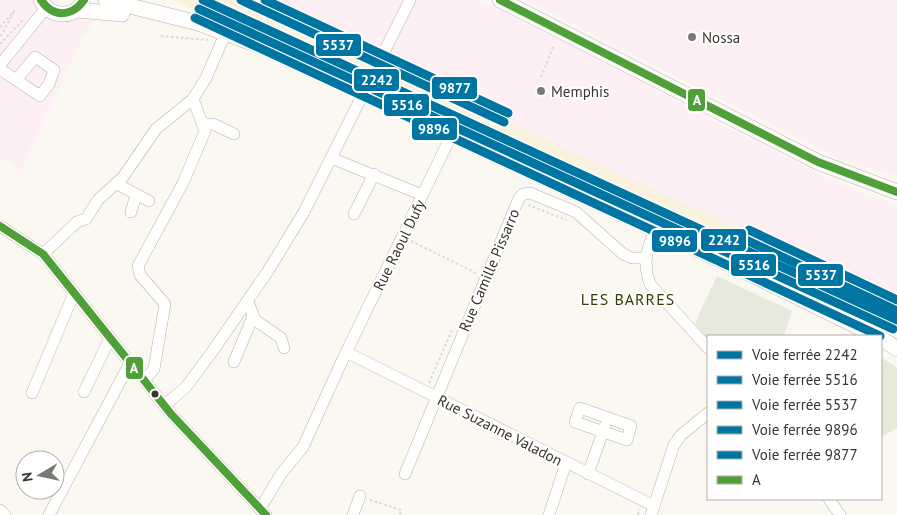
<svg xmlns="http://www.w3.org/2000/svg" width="897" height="515" font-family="'PT Sans',sans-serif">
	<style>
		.commercial { fill: #fdeff4 }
		.built { fill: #f9f2df }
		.green { fill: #e5eada }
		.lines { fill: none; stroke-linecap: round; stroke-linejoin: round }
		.minor-casing { stroke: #b5b2ab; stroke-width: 12 }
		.major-casing { stroke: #b5b2ab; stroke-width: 16 }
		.path { stroke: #dad9d8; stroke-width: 2; stroke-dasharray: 2.5 2.5; stroke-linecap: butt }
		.minor { stroke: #fefefd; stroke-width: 11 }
		.major { stroke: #fefefd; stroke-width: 15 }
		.bus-1-casing { stroke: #fff; stroke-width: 11 }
		.bus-1 { stroke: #50a03a; stroke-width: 8 }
		.rail-1-casing { stroke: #fff; stroke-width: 12 }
		.rail-2-casing { stroke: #fff; stroke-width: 12 }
		.rail-3-casing { stroke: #fff; stroke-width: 12 }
		.rail-4-casing { stroke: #fff; stroke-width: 12 }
		.rail-5-casing { stroke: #fff; stroke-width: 12 }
		.rail-1 { stroke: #0075a1; stroke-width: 9 }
		.rail-2 { stroke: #0075a1; stroke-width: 9 }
		.rail-3 { stroke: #0075a1; stroke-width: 9 }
		.rail-4 { stroke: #0075a1; stroke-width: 9 }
		.rail-5 { stroke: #0075a1; stroke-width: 9 }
		.poi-dot { fill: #7c7972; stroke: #fff; stroke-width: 2 }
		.bus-dot { fill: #38352d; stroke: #fff; stroke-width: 2 }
		.labels { text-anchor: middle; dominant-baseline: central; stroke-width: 4; stroke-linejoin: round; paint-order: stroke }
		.poi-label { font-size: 15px; fill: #38352d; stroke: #fff; text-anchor: start }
		.street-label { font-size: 15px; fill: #38352d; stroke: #fff }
		.neighbourhood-label { font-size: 16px; letter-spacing: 1px; fill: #313d01; stroke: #fff }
		.line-badge { stroke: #fff; stroke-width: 2 }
		.badge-label { font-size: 14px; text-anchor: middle; font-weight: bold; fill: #fff }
	</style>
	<rect width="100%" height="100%" fill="#fbf8f1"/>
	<g class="commercial">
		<polygon points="0,0 39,0 55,11 95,20 82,39 20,170 0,157"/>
		<polygon points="243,0 480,0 821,175 868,196 897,204 897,301"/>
		<polygon points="527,0 897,0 897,176 837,158"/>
	</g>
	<polygon class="built" points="173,0 243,0 374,61 381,70 386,66 897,301 897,332 804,286 701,244 375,93 373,90 375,82 352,85"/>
	<g class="green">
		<polygon points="717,276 792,311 784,336 708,336 708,339 695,323"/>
		<polygon points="881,357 897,368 897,428 881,437"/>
	</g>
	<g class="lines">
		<defs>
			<g id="minor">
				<polyline points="0,65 46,8"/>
				<polyline points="0,69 40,96 49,84 54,70 35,57 17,79"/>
				<polyline points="204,124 213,124 234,134"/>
				<polyline points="331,158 415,192"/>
				<polyline points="117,184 149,201"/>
				<polyline points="131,212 136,195"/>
				<polyline points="354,214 374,174"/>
				<polyline points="0,226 43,254 171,414 266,515"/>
				<path d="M655 231C646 249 643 265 650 284L708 348"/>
				<polyline points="43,254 77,222 86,219 98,200 123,177 156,129 193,99 206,78 226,32"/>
				<polyline points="248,302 255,320 281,338 284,348"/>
				<polyline points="346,352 654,506"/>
				<polyline points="234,362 253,316"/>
				<polyline points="145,379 154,369 165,304 140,275 138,266 183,183 205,131 193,99"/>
				<polyline points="84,392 110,338"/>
				<polyline points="32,393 74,293"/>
				<polyline points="165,405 186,387 212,352 268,271 304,212 410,0"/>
				<polygon points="580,408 631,426 627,440 575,422"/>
				<polyline points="405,474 519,198 523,194 530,193 576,212 623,254 632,258 646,258"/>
				<polyline points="588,474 605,426"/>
				<polyline points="829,499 840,515"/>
				<polyline points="260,509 281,474 303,447 342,361 451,136"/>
				<polyline points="0,510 5,515"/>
				<polyline points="49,515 130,363"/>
				<polyline points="353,515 360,496"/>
				<polyline points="549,515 566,463"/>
				<polyline points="651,515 674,445 681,435 708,413"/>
			</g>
			<g id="major">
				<path d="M41 0C49 17 72 19 82 4"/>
				<polyline points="106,0 198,23 268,49 744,271 877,336"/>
				<polyline points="500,0 818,162 897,192"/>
				<polyline points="77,10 122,14"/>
				<polyline points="881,338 897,349"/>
			</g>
		</defs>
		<use href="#minor" class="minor-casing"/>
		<use href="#major" class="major-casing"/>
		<g class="path">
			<polyline points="0,27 15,10 0,37"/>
			<polyline points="161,36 208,40"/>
			<polyline points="0,44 23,20"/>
			<polyline points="541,77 554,45"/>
			<polyline points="528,205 567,220"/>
			<polyline points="411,241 476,273"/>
			<polyline points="429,383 452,330"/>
			<polyline points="370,500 401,510 400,515"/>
			<polyline points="638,515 640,510"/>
		</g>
		<use href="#minor" class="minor"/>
		<use href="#major" class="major"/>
		<defs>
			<g id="bus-1">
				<path d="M41 0C53 18 72 17 84 0"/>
				<polyline points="500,0 818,162 897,192"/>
				<polyline points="0,226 43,254 171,414 266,515"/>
			</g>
		</defs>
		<use href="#bus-1" class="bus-1-casing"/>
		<use href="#bus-1" class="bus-1"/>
		<defs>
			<polyline id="rail-1" points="203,0 897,320"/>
			<polyline id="rail-2" points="199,9 893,329"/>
			<g id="rail-3">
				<polyline points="241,0 504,122"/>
				<polyline points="744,239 897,311"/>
			</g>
			<polyline id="rail-4" points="195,18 880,336"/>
			<g id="rail-5">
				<polyline points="265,0 508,113"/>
				<polyline points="749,230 897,300"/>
			</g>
		</defs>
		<use href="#rail-1" class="rail-1-casing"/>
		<use href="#rail-2" class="rail-2-casing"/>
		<use href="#rail-3" class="rail-3-casing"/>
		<use href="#rail-4" class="rail-4-casing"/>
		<use href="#rail-5" class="rail-5-casing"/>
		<use href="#rail-1" class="rail-1"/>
		<use href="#rail-2" class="rail-2"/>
		<use href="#rail-3" class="rail-3"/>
		<use href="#rail-4" class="rail-4"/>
		<use href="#rail-5" class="rail-5"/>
	</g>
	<g class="poi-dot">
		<circle cx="692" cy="37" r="5"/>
		<circle cx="541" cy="91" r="5"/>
	</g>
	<circle class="bus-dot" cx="155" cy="394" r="4.5"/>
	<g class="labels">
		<g class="poi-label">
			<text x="702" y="37">Nossa</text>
			<text x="551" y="91">Memphis</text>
		</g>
		<g class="street-label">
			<text transform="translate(399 245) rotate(-64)">Rue Raoul Dufy</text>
			<text transform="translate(489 270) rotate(-67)">Rue Camille Pissarro</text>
			<text transform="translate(500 430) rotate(27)">Rue Suzanne Valadon</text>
		</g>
		<g class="neighbourhood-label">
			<text x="628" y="299">LES BARRES</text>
		</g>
	</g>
	<g class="line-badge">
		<rect x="315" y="33" width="47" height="24" rx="5" fill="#0075a1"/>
		<rect x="353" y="68" width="47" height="24" rx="5" fill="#0075a1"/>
		<rect x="431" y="76" width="47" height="24" rx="5" fill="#0075a1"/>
		<rect x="687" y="88" width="19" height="24" rx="5" fill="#50a03a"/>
		<rect x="383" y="93" width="47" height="24" rx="5" fill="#0075a1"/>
		<rect x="411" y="117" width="47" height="24" rx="5" fill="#0075a1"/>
		<rect x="700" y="228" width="47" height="24" rx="5" fill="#0075a1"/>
		<rect x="651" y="229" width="47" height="24" rx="5" fill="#0075a1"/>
		<rect x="730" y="253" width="47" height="24" rx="5" fill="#0075a1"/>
		<rect x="797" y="263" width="47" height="24" rx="5" fill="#0075a1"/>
		<rect x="125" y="356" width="19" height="24" rx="5" fill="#50a03a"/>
	</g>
	<g class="badge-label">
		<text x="338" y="50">5537</text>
		<text x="377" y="85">2242</text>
		<text x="455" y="93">9877</text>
		<text x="697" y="105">A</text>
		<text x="407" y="110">5516</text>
		<text x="434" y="134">9896</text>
		<text x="724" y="245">2242</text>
		<text x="675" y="246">9896</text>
		<text x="754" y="270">5516</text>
		<text x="821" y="280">5537</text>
		<text x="134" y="373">A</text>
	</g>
	<rect x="707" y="335" width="175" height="165" fill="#ffffff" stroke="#afaeab"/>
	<rect x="717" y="351" width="25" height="8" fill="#0075a1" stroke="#afaeab"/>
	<text x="752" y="360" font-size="15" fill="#38352d">Voie ferrée 2242</text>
	<rect x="717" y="376" width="25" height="8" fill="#0075a1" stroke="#afaeab"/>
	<text x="752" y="385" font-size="15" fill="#38352d">Voie ferrée 5516</text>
	<rect x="717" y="401" width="25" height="8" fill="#0075a1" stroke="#afaeab"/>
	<text x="752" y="410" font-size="15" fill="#38352d">Voie ferrée 5537</text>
	<rect x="717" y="426" width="25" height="8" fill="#0075a1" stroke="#afaeab"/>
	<text x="752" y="435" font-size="15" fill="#38352d">Voie ferrée 9896</text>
	<rect x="717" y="451" width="25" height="8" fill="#0075a1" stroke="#afaeab"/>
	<text x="752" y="460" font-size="15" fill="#38352d">Voie ferrée 9877</text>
	<rect x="717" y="476" width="25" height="8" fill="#50a03a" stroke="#afaeab"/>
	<text x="752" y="485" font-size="15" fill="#38352d">A</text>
	<g transform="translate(40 475) rotate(261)"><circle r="24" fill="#ffffff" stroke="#afaeab"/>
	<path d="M0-4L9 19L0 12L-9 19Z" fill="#7c7972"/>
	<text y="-8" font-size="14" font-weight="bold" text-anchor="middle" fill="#38352d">N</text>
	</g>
</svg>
